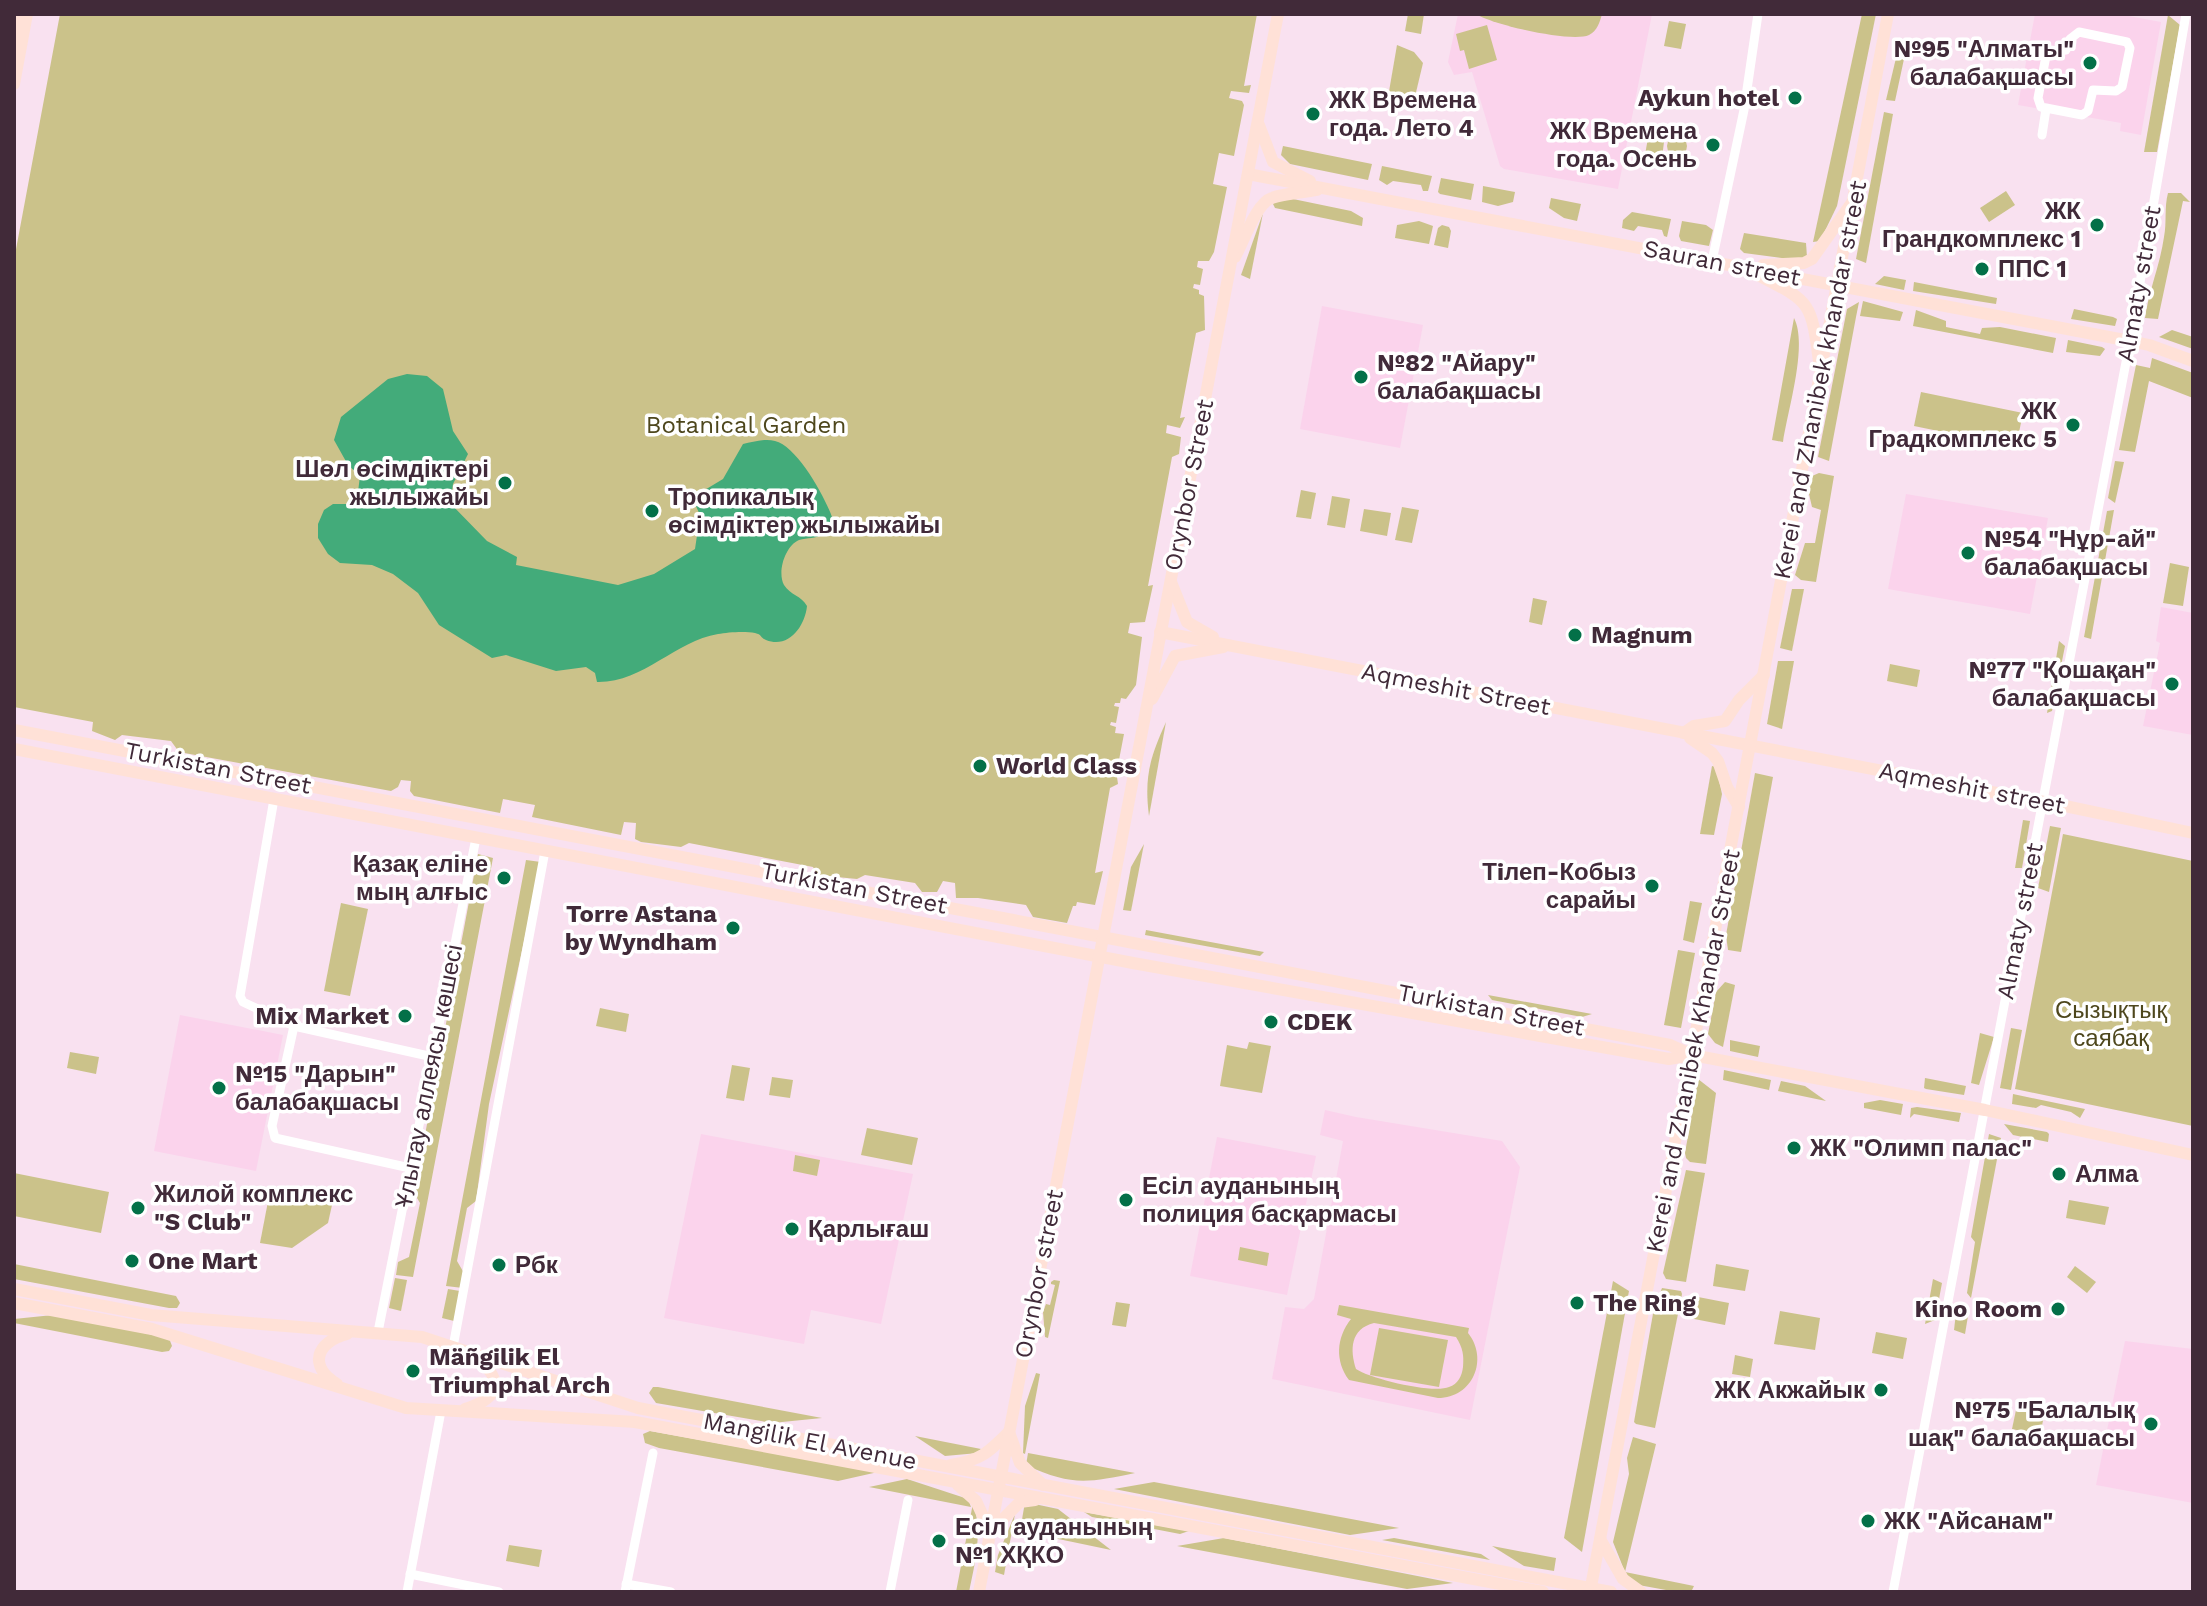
<svg xmlns="http://www.w3.org/2000/svg" width="2207" height="1606" font-family="'Work Sans',sans-serif">
	<style>
		.built { fill: #fbd3ec }
		.green { fill: #cbc28a; fill-rule: evenodd }
		.water { fill: #43ab7a }
		.lines { fill: none; stroke-linecap: round; stroke-linejoin: round }
		.street { stroke: #fff; stroke-width: 9 }
		.secondary { stroke: #ffe1d7; stroke-width: 12 }
		.poi-dot { fill: #037048; stroke: #fff; stroke-width: 3 }
		.labels { text-anchor: middle; dominant-baseline: central; stroke-width: 7; stroke-linejoin: round; paint-order: stroke }
		.poi-label { font-size: 24px; font-weight: bold; fill: #412a39; stroke: #fff; text-anchor: start }
		.street-label { font-size: 24px; fill: #412a39; stroke: #fff }
		.park-label { font-size: 24px; fill: #4e471d; stroke: #fff }
	</style>
	<rect width="100%" height="100%" fill="#f9e1f0"/>
	<g class="built">
		<polygon points="1458,14 1652,14 1618,189 1504,169 1500,166 1472,72 1454,75 1448,62"/>
		<polygon points="2035,14 2118,14 2161,22 2141,135 2120,131 2121,123 2018,105"/>
		<polygon points="1322,306 1423,325 1400,448 1300,429"/>
		<polygon points="1906,494 2048,518 2030,614 1888,589"/>
		<polygon points="2161,607 2193,613 2193,735 2143,726 2160,643 2156,641"/>
		<polygon points="180,1015 283,1035 256,1171 154,1151"/>
		<polygon points="1325,1110 1356,1117 1502,1141 1520,1167 1470,1420 1272,1379 1285,1307 1304,1309 1314,1299 1343,1141 1320,1135"/>
		<polygon points="701,1134 913,1174 881,1324 811,1310 804,1344 664,1318"/>
		<polygon points="1217,1137 1316,1156 1287,1295 1190,1276"/>
		<polygon points="2125,1341 2193,1349 2193,1503 2096,1485"/>
	</g>
	<g class="green">
		<polygon points="60,14 1257,14 1244,86 1251,85 1249,93 1231,91 1229,98 1242,101 1244,105 1234,156 1219,153 1213,184 1227,187 1214,252 1209,261 1198,261 1197,267 1203,269 1200,285 1194,284 1193,288 1199,290 1199,294 1204,296 1205,330 1196,333 1180,418 1185,417 1180,428 1167,425 1166,433 1181,437 1179,454 1172,457 1148,586 1153,585 1145,622 1130,623 1128,633 1142,637 1136,685 1126,699 1121,698 1120,703 1115,703 1114,706 1119,707 1116,723 1111,722 1110,725 1116,727 1115,733 1124,734 1119,760 1103,762 1102,770 1111,772 1117,777 1118,784 1110,788 1095,873 1103,871 1095,905 1077,902 1076,906 1073,906 1067,923 1033,917 1026,905 978,898 956,898 955,883 943,881 937,892 922,892 915,883 865,875 857,879 817,875 813,867 689,843 681,847 641,842 635,839 636,823 624,822 621,835 532,817 535,805 503,799 500,813 414,796 410,791 411,781 401,780 398,787 391,791 179,752 171,741 122,735 115,740 92,731 93,722 14,707 14,260"/>
		<polygon points="1408,14 1424,14 1421,34 1405,31"/>
		<path d="M1476 14H1602C1600 22 1597 31 1589 35 1572 43 1493 25 1476 14Z"/>
		<polygon points="1862,14 1876,14 1837,206 1820,241 1813,242"/>
		<polygon points="2168,15 2180,25 2157,152 2144,152"/>
		<polygon points="1669,21 1686,24 1681,49 1664,46"/>
		<polygon points="1487,25 1497,60 1469,69 1464,50 1460,51 1456,34"/>
		<polygon points="1397,45 1414,52 1423,63 1413,105 1387,103"/>
		<polygon points="1896,58 1904,59 1895,101 1886,100"/>
		<polygon points="1884,112 1893,114 1866,263 1856,259"/>
		<polygon points="1649,132 1665,134 1662,158 1645,155"/>
		<circle cx="1677" cy="146" r="10"/>
		<polygon points="1283,146 1372,164 1368,180 1290,164 1281,155"/>
		<polygon points="1382,166 1432,176 1428,191 1423,191 1421,185 1393,181 1387,185 1379,180"/>
		<polygon points="1441,178 1474,184 1471,200 1440,194 1438,192"/>
		<polygon points="1483,186 1515,192 1513,202 1498,206 1482,202"/>
		<polygon points="2006,191 2015,205 1989,222 1980,208"/>
		<path d="M2168 193H2181L2190 202 2183 201 2158 319 2145 318C2149 290 2160 265 2164 237 2167 222 2164 208 2168 193Z"/>
		<polygon points="1551,198 1581,204 1577,221 1564,218 1549,208"/>
		<polygon points="1293,199 1351,211 1363,218 1362,226 1275,208 1272,202"/>
		<polygon points="1632,212 1671,219 1667,237 1664,236 1662,230 1638,226 1634,231 1622,228 1623,220"/>
		<polygon points="1263,213 1250,279 1241,275"/>
		<polygon points="1419,221 1433,226 1429,244 1395,238 1397,225"/>
		<polygon points="1682,221 1706,225 1713,230 1709,246 1681,241 1679,236"/>
		<polygon points="1442,225 1449,227 1451,231 1448,248 1434,245 1438,228"/>
		<polygon points="1744,233 1806,243 1807,257 1797,260 1744,253 1740,249"/>
		<polygon points="1884,276 1906,280 1904,290 1875,284"/>
		<polygon points="1914,282 1997,298 1996,304 1913,291"/>
		<polygon points="1863,301 1903,312 1900,321 1860,316"/>
		<polygon points="1859,302 1856,317 1829,461 1818,457 1847,309"/>
		<polygon points="2074,309 2113,317 2117,319 2115,326 2071,319"/>
		<polygon points="1916,310 1946,321 1946,327 1980,334 1982,328 2000,327 2056,338 2053,353 1913,326"/>
		<path d="M1794 318C1808 345 1788 409 1783 442L1772 440Z"/>
		<polygon points="2172,330 2193,337 2193,349 2159,337"/>
		<polygon points="2068,340 2102,347 2105,349 2100,356 2066,352"/>
		<polygon points="2152,358 2193,373 2193,398 2149,381 2135,452 2119,450 2136,365 2150,368"/>
		<polygon points="1921,392 2023,413 2016,447 1914,426"/>
		<polygon points="2115,461 2124,462 2115,503 2108,498"/>
		<polygon points="1819,473 1834,476 1816,582 1801,580 1795,575 1805,543 1815,543 1821,510 1812,507 1809,494 1812,476"/>
		<polygon points="1301,490 1316,493 1311,519 1296,517"/>
		<polygon points="1332,496 1350,499 1345,528 1327,525"/>
		<polygon points="1402,507 1419,510 1412,543 1395,540"/>
		<polygon points="1364,509 1391,513 1387,536 1360,531"/>
		<polygon points="2114,510 2091,639 2084,637 2107,511"/>
		<polygon points="2170,563 2189,567 2183,606 2163,603"/>
		<polygon points="1792,589 1804,589 1792,651 1780,648"/>
		<polygon points="1533,598 1547,601 1542,625 1529,622"/>
		<polygon points="2059,641 2065,646 2052,711 2047,713"/>
		<polygon points="1778,661 1794,661 1782,729 1767,724"/>
		<polygon points="1890,664 1920,670 1917,687 1887,681"/>
		<path d="M1166 722 1149 816C1144 777 1150 757 1166 722Z"/>
		<polygon points="1712,766 1716,767 1722,794 1714,835 1700,834"/>
		<polygon points="1755,773 1773,777 1741,952 1728,950 1726,935"/>
		<polygon points="2023,820 2030,821 2022,868 2015,868"/>
		<polygon points="2050,826 2061,828 2049,892 2038,888"/>
		<polygon points="2063,834 2193,861 2193,1126 2015,1089"/>
		<polygon points="1144,844 1131,911 1123,910 1131,867"/>
		<polygon points="478,854 493,858 413,1277 396,1275 398,1262 409,1257 420,1203 414,1193"/>
		<polygon points="526,860 541,862 489,1104 476,1201 467,1208 457,1261 464,1273 463,1288 446,1286"/>
		<polygon points="1690,901 1702,903 1694,943 1683,940"/>
		<polygon points="341,903 368,909 350,996 324,991"/>
		<polygon points="1146,930 1264,952 1260,956 1145,935"/>
		<polygon points="1678,950 1695,953 1681,1028 1664,1025"/>
		<polygon points="1725,982 1735,985 1723,1047 1715,1043 1708,1034 1716,992"/>
		<polygon points="1488,995 1592,1014 1582,1017 1492,1000"/>
		<polygon points="600,1008 629,1014 626,1032 596,1026"/>
		<polygon points="2011,1028 2022,1030 2011,1090 2000,1088"/>
		<polygon points="1980,1033 1994,1037 1979,1085 1971,1083"/>
		<polygon points="1730,1040 1760,1046 1758,1057 1730,1051"/>
		<polygon points="1249,1042 1271,1046 1262,1093 1220,1086 1227,1045 1247,1049"/>
		<polygon points="70,1052 99,1057 96,1074 67,1068"/>
		<polygon points="732,1065 750,1068 744,1101 726,1098"/>
		<polygon points="1724,1070 1771,1080 1769,1090 1723,1080"/>
		<polygon points="772,1077 793,1080 790,1098 769,1095"/>
		<polygon points="1925,1078 1966,1086 1964,1095 1926,1089 1924,1088"/>
		<polygon points="1698,1079 1716,1093 1706,1164 1690,1162 1686,1158 1685,1153"/>
		<polygon points="1781,1081 1805,1086 1826,1101 1778,1091"/>
		<polygon points="2013,1094 2085,1109 2080,1118 2071,1112 2041,1105 2036,1108 2012,1104"/>
		<polygon points="1880,1100 1903,1104 1901,1115 1864,1108 1864,1103"/>
		<polygon points="1917,1107 1961,1113 1959,1122 1914,1114 1910,1118 1911,1108"/>
		<polygon points="2004,1124 2047,1132 2049,1134 2048,1142 2013,1135"/>
		<polygon points="867,1128 918,1138 912,1165 861,1155"/>
		<polygon points="1989,1134 2001,1138 1971,1298 1967,1293 1975,1242 1971,1237"/>
		<polygon points="795,1155 820,1160 817,1176 793,1171"/>
		<polygon points="1686,1170 1705,1173 1686,1282 1666,1279 1663,1273"/>
		<polygon points="14,1173 109,1192 101,1233 14,1216"/>
		<polygon points="270,1191 332,1205 328,1223 292,1248 260,1243"/>
		<polygon points="2069,1200 2109,1207 2105,1225 2066,1218"/>
		<polygon points="1240,1247 1269,1253 1267,1266 1238,1260"/>
		<polygon points="14,1264 176,1296 180,1303 177,1308 169,1308 14,1279"/>
		<polygon points="1716,1264 1749,1270 1745,1291 1713,1286"/>
		<polygon points="2075,1266 2096,1282 2087,1293 2067,1277"/>
		<polygon points="395,1278 407,1280 401,1311 389,1308"/>
		<polygon points="1933,1279 1942,1283 1935,1320 1925,1324"/>
		<polygon points="1054,1280 1060,1281 1048,1338 1045,1337 1043,1312 1046,1304 1050,1305 1055,1285 1051,1284 1051,1282"/>
		<polygon points="1613,1281 1629,1291 1582,1552 1564,1538"/>
		<polygon points="1662,1288 1681,1291 1682,1294 1655,1428 1636,1424 1634,1422 1654,1308"/>
		<polygon points="448,1289 460,1291 454,1321 442,1318"/>
		<polygon points="1693,1296 1729,1303 1725,1325 1689,1318"/>
		<polygon points="1116,1302 1130,1304 1126,1327 1112,1325"/>
		<path d="M1339 1305 1469 1328 1468 1333C1489 1359 1473 1398 1438 1398L1349 1380C1335 1361 1336 1338 1351 1319L1337 1315ZM1374 1323 1456 1337C1463 1348 1464 1355 1463 1367 1462 1376 1458 1384 1449 1387 1433 1394 1371 1379 1356 1369 1350 1350 1350 1329 1374 1323Z"/>
		<polygon points="1965,1309 1969,1310 1965,1334 1954,1330 1956,1313"/>
		<polygon points="1780,1311 1820,1318 1815,1350 1774,1344"/>
		<polygon points="53,1315 169,1338 172,1346 169,1351 162,1352 14,1323 14,1319"/>
		<polygon points="1379,1328 1448,1340 1439,1387 1370,1375"/>
		<polygon points="1876,1332 1907,1338 1903,1359 1872,1353"/>
		<polygon points="1735,1355 1753,1359 1750,1377 1732,1374"/>
		<polygon points="1036,1373 1040,1374 1025,1454 1023,1453 1025,1406"/>
		<polygon points="653,1387 658,1387 822,1418 772,1423 656,1403 649,1393"/>
		<polygon points="2016,1410 2044,1416 2040,1435 2012,1429"/>
		<polygon points="650,1431 878,1472 838,1481 659,1448 645,1443 643,1434"/>
		<polygon points="915,1436 981,1449 978,1453 945,1456"/>
		<polygon points="1633,1437 1656,1444 1625,1572 1694,1586 1691,1592 1677,1592 1633,1584 1625,1572 1613,1542 1629,1474 1627,1458"/>
		<path d="M1028 1453 1135 1473C1087 1483 1071 1486 1026 1465Z"/>
		<polygon points="907,1479 968,1499 971,1507 869,1487"/>
		<polygon points="1154,1482 1399,1528 1350,1535 1114,1489"/>
		<polygon points="1025,1502 1058,1509 1111,1550 1020,1531"/>
		<path d="M973 1503C983 1531 975 1563 969 1592H956Z"/>
		<polygon points="1084,1512 1189,1531 1180,1534 1092,1517"/>
		<polygon points="1015,1514 1004,1575 995,1572 998,1555"/>
		<polygon points="1224,1538 1453,1583 1407,1589 1177,1546"/>
		<polygon points="1394,1538 1481,1554 1490,1560 1382,1540"/>
		<polygon points="509,1545 542,1550 539,1567 506,1561"/>
		<polygon points="1492,1546 1556,1558 1554,1571 1524,1566"/>
	</g>
	<path class="water" d="M407 374 427 376 443 389 453 431 468 454 453 484 450 503 487 541 517 557 516 565 618 585 654 574 695 549 700 515 695 504 698 494 723 479 743 444C753 442 765 438 775 441 797 446 825 497 832 517 830 524 829 529 823 533 815 540 808 537 799 540 785 546 777 572 784 585 790 595 802 596 807 606 805 626 789 649 766 640 759 637 763 635 755 633 746 631 728 632 718 634 675 641 643 683 597 682L595 673 586 667 556 671 506 655 492 658 439 625 418 593 393 574 372 565 340 563 328 554 318 538V524L324 510 333 504H348L357 500 360 476 348 465 334 440 341 417 388 379Z"/>
	<g class="lines">
		<g class="street">
			<polygon points="2079,32 2127,42 2130,48 2122,87 2116,91 2093,90 2088,111 2082,115 2041,107 2038,98 2046,56 2048,52 2066,50 2070,39"/>
			<polyline points="2042,135 2046,109"/>
			<polyline points="1712,261 1744,110 1758,14"/>
			<polyline points="274,799 240,996 243,1002 294,1026 433,1057"/>
			<polyline points="294,1026 272,1126 275,1138 410,1168"/>
			<polyline points="378,1332 476,838"/>
			<polyline points="453,1347 545,851"/>
			<polyline points="410,1574 499,1592"/>
			<polyline points="626,1584 671,1592"/>
			<polyline points="407,1592 441,1411"/>
			<polyline points="625,1592 653,1453"/>
			<polyline points="890,1592 908,1500"/>
			<polyline points="1893,1592 2130,341 2186,14"/>
		</g>
		<g class="secondary">
			<polyline points="17,14 19,42"/>
			<polyline points="14,84 27,14"/>
			<polyline points="1259,125 1273,162 1310,181"/>
			<polyline points="1248,174 2130,341 2149,345 2193,361"/>
			<path d="M1235 257C1244 241 1256 203 1272 198 1285 193 1303 193 1317 190"/>
			<polyline points="1763,265 1804,263 1812,259 1851,204"/>
			<path d="M1754 273C1810 302 1811 299 1819 362"/>
			<polyline points="1171,582 1187,622 1213,637"/>
			<polyline points="1160,632 2065,806 2193,833"/>
			<polyline points="1152,699 1175,656 1223,647"/>
			<polyline points="14,730 1670,1045 1692,1055 1985,1110 2193,1155"/>
			<polyline points="1684,733 1694,726 1725,721 1739,700 1764,675"/>
			<polyline points="1690,738 1712,753 1718,761 1727,787 1739,807"/>
			<polyline points="14,749 1133,963 1669,1059 1692,1055"/>
			<polyline points="14,1289 151,1315 422,1337 638,1408 1611,1592"/>
			<polyline points="14,1303 152,1329 406,1408 635,1422 1543,1592"/>
			<path d="M337 1384C308 1366 316 1342 347 1334"/>
			<path d="M465 1409C499 1398 506 1382 476 1357"/>
			<polyline points="1009,1432 1020,1463 1043,1485"/>
			<path d="M951 1465C981 1460 988 1453 1009 1432"/>
			<polyline points="958,1485 976,1501 990,1531"/>
			<polyline points="990,1532 1020,1502 1035,1500"/>
			<polyline points="1600,1539 1623,1579 1641,1592"/>
			<polyline points="979,1592 1278,14"/>
			<polyline points="1590,1592 1888,14"/>
		</g>
	</g>
	<g class="poi-dot">
		<circle cx="2090" cy="63" r="8"/>
		<circle cx="1795" cy="98" r="8"/>
		<circle cx="1313" cy="114" r="8"/>
		<circle cx="1713" cy="145" r="8"/>
		<circle cx="2097" cy="225" r="8"/>
		<circle cx="1982" cy="269" r="8"/>
		<circle cx="1361" cy="377" r="8"/>
		<circle cx="2073" cy="425" r="8"/>
		<circle cx="505" cy="483" r="8"/>
		<circle cx="652" cy="511" r="8"/>
		<circle cx="1968" cy="553" r="8"/>
		<circle cx="1575" cy="635" r="8"/>
		<circle cx="2172" cy="684" r="8"/>
		<circle cx="980" cy="766" r="8"/>
		<circle cx="504" cy="878" r="8"/>
		<circle cx="1652" cy="886" r="8"/>
		<circle cx="733" cy="928" r="8"/>
		<circle cx="405" cy="1016" r="8"/>
		<circle cx="1271" cy="1022" r="8"/>
		<circle cx="219" cy="1088" r="8"/>
		<circle cx="1794" cy="1148" r="8"/>
		<circle cx="2059" cy="1174" r="8"/>
		<circle cx="1126" cy="1200" r="8"/>
		<circle cx="138" cy="1208" r="8"/>
		<circle cx="792" cy="1229" r="8"/>
		<circle cx="132" cy="1261" r="8"/>
		<circle cx="499" cy="1265" r="8"/>
		<circle cx="1577" cy="1303" r="8"/>
		<circle cx="2058" cy="1309" r="8"/>
		<circle cx="413" cy="1371" r="8"/>
		<circle cx="1881" cy="1390" r="8"/>
		<circle cx="2151" cy="1424" r="8"/>
		<circle cx="1868" cy="1521" r="8"/>
		<circle cx="939" cy="1541" r="8"/>
	</g>
	<g class="labels">
		<g class="poi-label">
			<text x="2074" y="49" text-anchor="end">№95 "Алматы"<tspan x="2074" dy="28">балабақшасы</tspan></text>
			<text x="1779" y="98" text-anchor="end">Aykun hotel</text>
			<text x="1329" y="100">ЖК Времена<tspan x="1329" dy="28">года. Лето 4</tspan></text>
			<text x="1697" y="131" text-anchor="end">ЖК Времена<tspan x="1697" dy="28">года. Осень</tspan></text>
			<text x="2081" y="211" text-anchor="end">ЖК<tspan x="2081" dy="28">Грандкомплекс 1</tspan></text>
			<text x="1998" y="269">ППС 1</text>
			<text x="1377" y="363">№82 "Айару"<tspan x="1377" dy="28">балабақшасы</tspan></text>
			<text x="2057" y="411" text-anchor="end">ЖК<tspan x="2057" dy="28">Градкомплекс 5</tspan></text>
			<text x="489" y="469" text-anchor="end">Шөл өсімдіктері<tspan x="489" dy="28">жылыжайы</tspan></text>
			<text x="668" y="497">Тропикалық<tspan x="668" dy="28">өсімдіктер жылыжайы</tspan></text>
			<text x="1984" y="539">№54 "Нұр-ай"<tspan x="1984" dy="28">балабақшасы</tspan></text>
			<text x="1591" y="635">Magnum</text>
			<text x="2156" y="670" text-anchor="end">№77 "Қошақан"<tspan x="2156" dy="28">балабақшасы</tspan></text>
			<text x="996" y="766">World Class</text>
			<text x="488" y="864" text-anchor="end">Қазақ еліне<tspan x="488" dy="28">мың алғыс</tspan></text>
			<text x="1636" y="872" text-anchor="end">Тiлеп-Кобыз<tspan x="1636" dy="28">сарайы</tspan></text>
			<text x="717" y="914" text-anchor="end">Torre Astana<tspan x="717" dy="28">by Wyndham</tspan></text>
			<text x="389" y="1016" text-anchor="end">Mix Market</text>
			<text x="1287" y="1022">CDEK</text>
			<text x="235" y="1074">№15 "Дарын"<tspan x="235" dy="28">балабақшасы</tspan></text>
			<text x="1810" y="1148">ЖК "Олимп палас"</text>
			<text x="2075" y="1174">Алма</text>
			<text x="1142" y="1186">Есіл ауданының<tspan x="1142" dy="28">полиция басқармасы</tspan></text>
			<text x="154" y="1194">Жилой комплекс<tspan x="154" dy="28">"S Club"</tspan></text>
			<text x="808" y="1229">Қарлығаш</text>
			<text x="148" y="1261">One Mart</text>
			<text x="515" y="1265">Рбк</text>
			<text x="1593" y="1303">The Ring</text>
			<text x="2042" y="1309" text-anchor="end">Kino Room</text>
			<text x="429" y="1357">Mäñgilik El<tspan x="429" dy="28">Triumphal Arch</tspan></text>
			<text x="1865" y="1390" text-anchor="end">ЖК Акжайык</text>
			<text x="2135" y="1410" text-anchor="end">№75 "Балалық<tspan x="2135" dy="28">шақ" балабақшасы</tspan></text>
			<text x="1884" y="1521">ЖК "Айсанам"</text>
			<text x="955" y="1527">Есіл ауданының<tspan x="955" dy="28">№1 ХҚКО</tspan></text>
		</g>
		<g class="street-label">
			<text transform="translate(1722 263) rotate(11)">Sauran street</text>
			<text transform="translate(2139 284) rotate(-80)">Almaty street</text>
			<text transform="translate(1820 380) rotate(-79)">Kerei and Zhanibek khandar street</text>
			<text transform="translate(1189 485) rotate(-79)">Orynbor Street</text>
			<text transform="translate(1456 689) rotate(11)">Aqmeshit Street</text>
			<text transform="translate(218 768) rotate(11)">Turkistan Street</text>
			<text transform="translate(1972 788) rotate(11)">Aqmeshit street</text>
			<text transform="translate(854 888) rotate(11)">Turkistan Street</text>
			<text transform="translate(2020 921) rotate(-79)">Almaty street</text>
			<text transform="translate(1491 1010) rotate(11)">Turkistan Street</text>
			<text transform="translate(1693 1051) rotate(-79)">Kerei and Zhanibek Khandar Street</text>
			<text transform="translate(429 1076) rotate(-79)">Ұлытау аллеясы көшесі</text>
			<text transform="translate(1039 1274) rotate(-79)">Orynbor street</text>
			<text transform="translate(810 1441) rotate(11)">Mangilik El Avenue</text>
		</g>
		<g class="park-label">
			<text x="746" y="425">Botanical Garden</text>
			<text x="2111" y="1010">Сызықтық<tspan x="2111" dy="28">саябақ</tspan></text>
		</g>
	</g>
	<rect width="2207" height="1606" fill="none" stroke="#412a39" stroke-width="32"/>
</svg>
